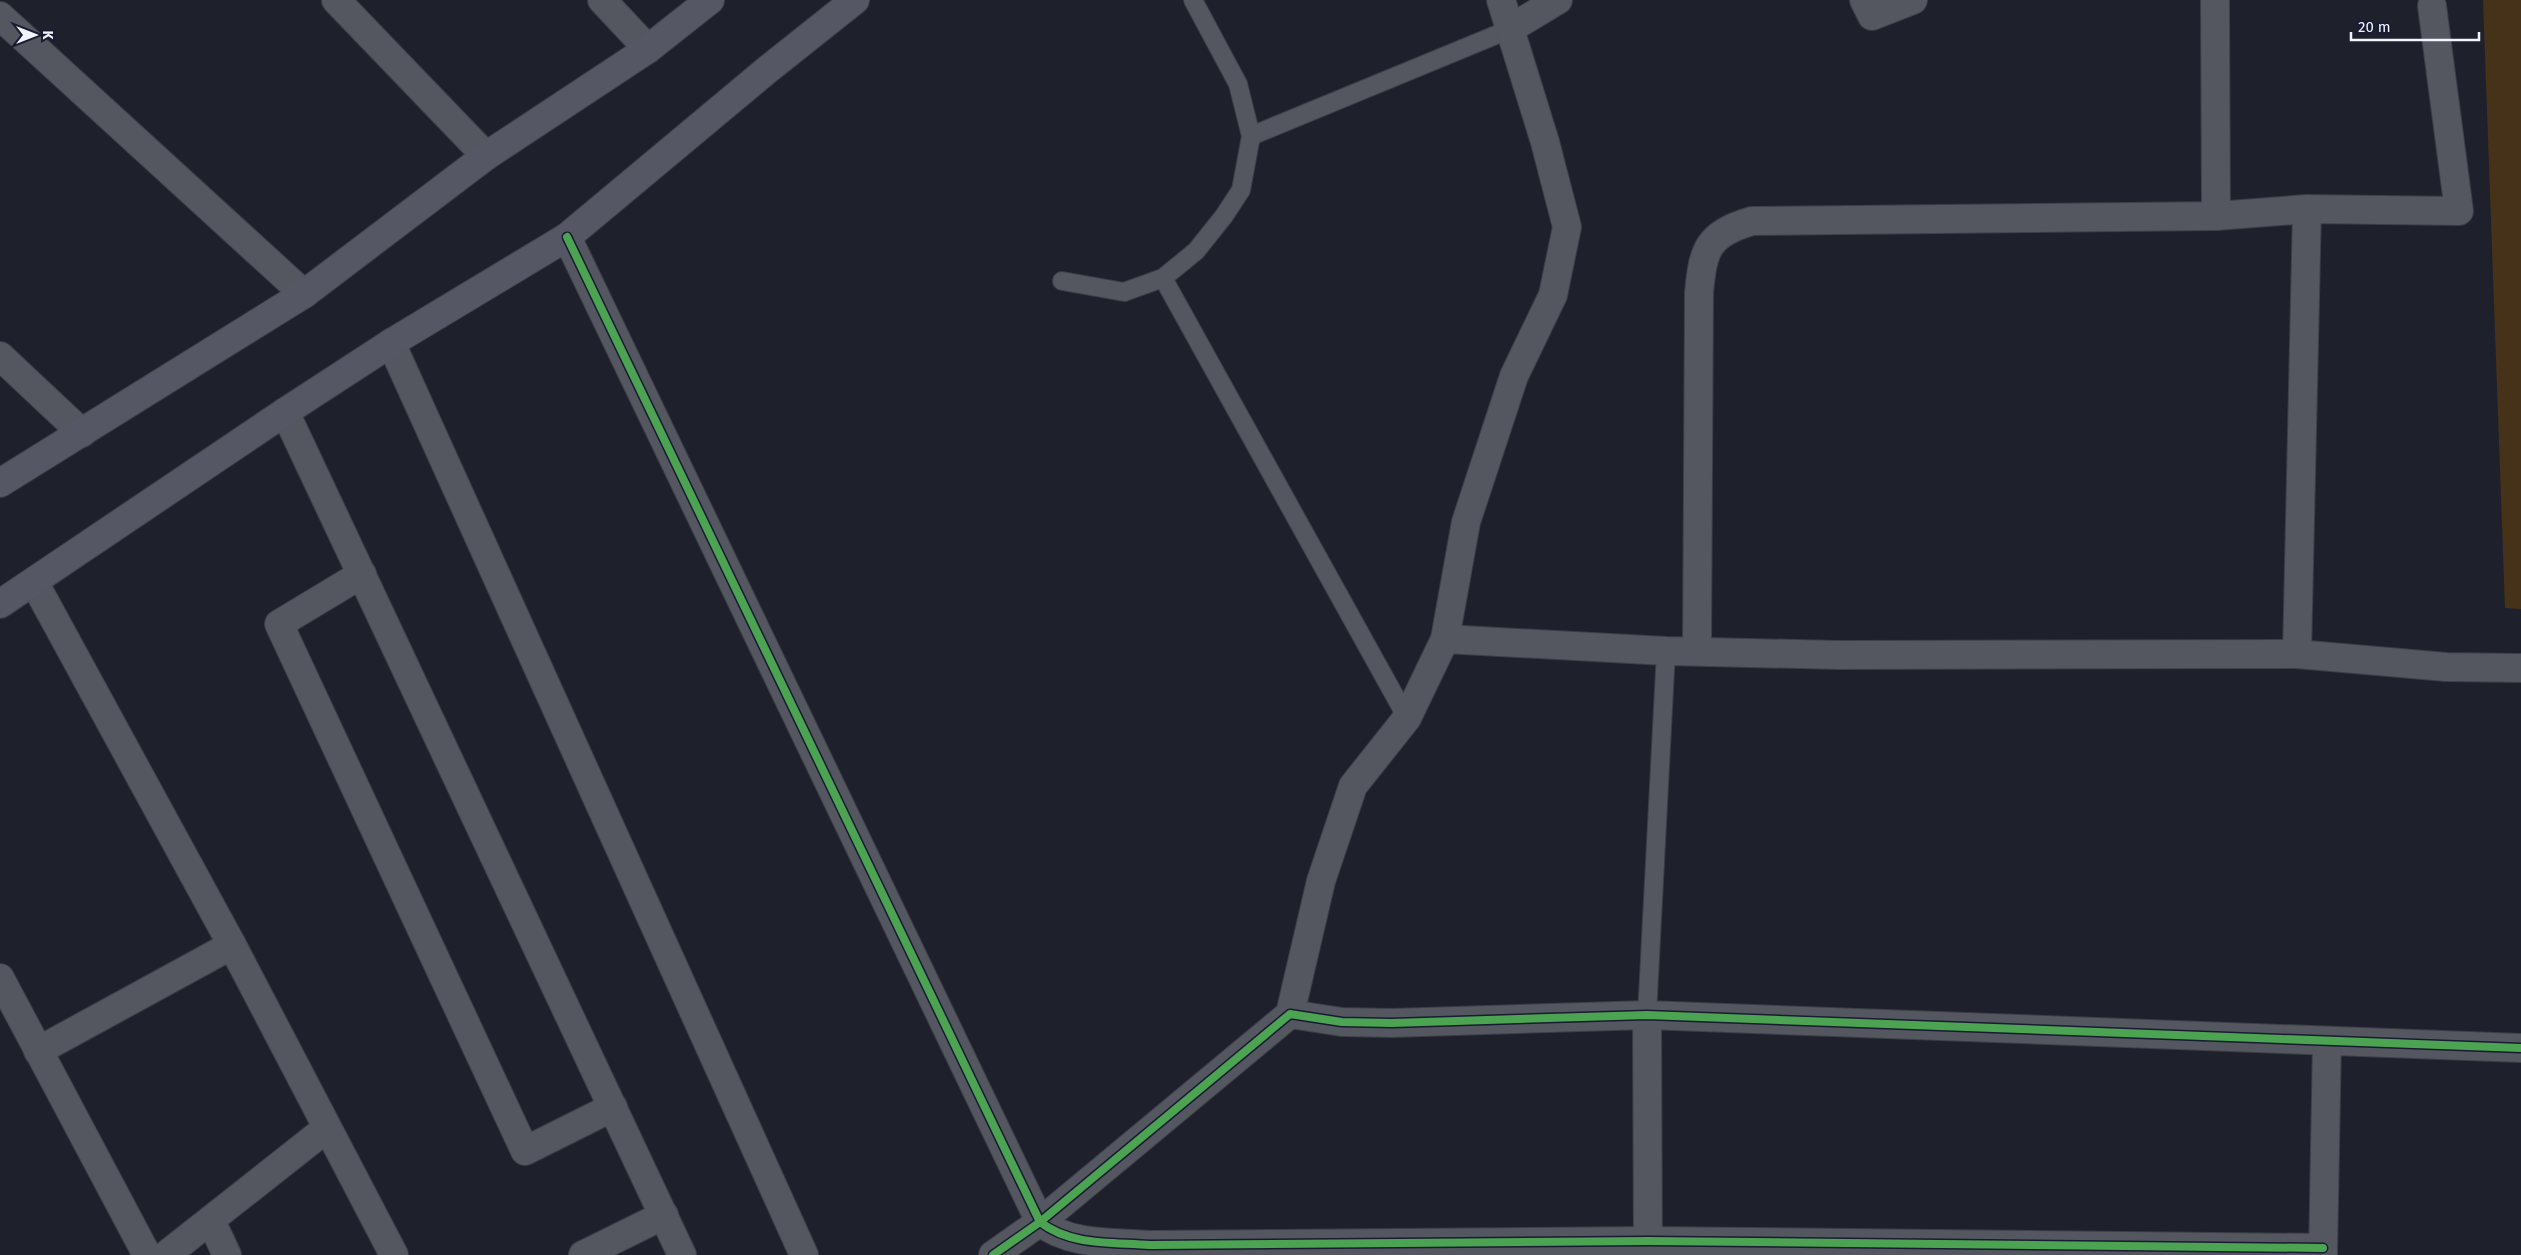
<svg xmlns="http://www.w3.org/2000/svg" width="2521" height="1255" font-family="'Fira Sans',sans-serif">
	<style>
		.green { fill: #453218 }
		.lines { fill: none; stroke-linecap: round; stroke-linejoin: round }
		.service-casing { stroke: #3c3d46; stroke-width: 20 }
		.minor-casing { stroke: #3c3d46; stroke-width: 30 }
		.primary-casing { stroke: #3c3d46; stroke-width: 30 }
		.service { stroke: #545660; stroke-width: 18 }
		.minor { stroke: #545660; stroke-width: 28 }
		.primary { stroke: #555764; stroke-width: 28 }
		.cycleway-casing { stroke: #181c32; stroke-width: 11 }
		.cycleway { stroke: #4ca352; stroke-width: 8 }
	</style>
	<rect width="100%" height="100%" fill="#1e202c"/>
	<polygon class="green" points="2483,0 2521,0 2521,609 2505,608"/>
	<g class="lines">
		<defs>
			<g id="service">
				<polyline points="1251,136 1508,30"/>
				<polyline points="1163,278 1407,718"/>
				<polyline points="1062,281 1124,292 1163,278 1196,251 1224,216 1241,190 1251,136 1238,84 1193,0"/>
				<polyline points="1647,1015 1666,651"/>
			</g>
			<g id="minor">
				<polyline points="336,0 486,156"/>
				<polyline points="602,0 648,49"/>
				<polyline points="1864,0 1872,16 1913,0"/>
				<polyline points="2215,0 2216,216"/>
				<polyline points="0,16 304,294"/>
				<polyline points="1508,30 1558,0"/>
				<path d="M567 237 1040 1222C1071 1246 1112 1242 1150 1245L1648 1241 2323 1248"/>
				<polyline points="391,343 804,1255"/>
				<polyline points="0,356 82,433"/>
				<polyline points="285,412 682,1255"/>
				<polyline points="362,574 279,624 525,1151 613,1107"/>
				<polyline points="34,582 232,945 394,1255"/>
				<polyline points="1445,639 1666,651 1838,655 2297,654 2446,667 2521,668"/>
				<path d="M1697 651 1699 293C1703 250 1707 234 1752 221L2216 216 2307 209 2459 211 2432 6"/>
				<polyline points="2297,654 2307,209"/>
				<polyline points="0,978 147,1255"/>
				<polyline points="1290,1014 1321,881 1353,786 1407,718 1445,639 1466,522 1514,376 1553,295 1567,227 1545,142 1501,0"/>
				<polyline points="1647,1015 1648,1255"/>
				<polyline points="38,1051 232,945"/>
				<polyline points="211,1221 227,1255"/>
				<polyline points="166,1255 327,1128"/>
				<polyline points="583,1255 664,1215"/>
				<polyline points="993,1255 1040,1222 1290,1014 1342,1022 1392,1023 1647,1015 2521,1048"/>
				<polyline points="2323,1255 2327,1041"/>
			</g>
			<g id="primary">
				<polyline points="0,483 304,294 486,156 648,49 710,0"/>
				<polyline points="0,604 285,412 391,343 567,237 767,70 855,0"/>
			</g>
		</defs>
		<use href="#service" class="service-casing"/>
		<use href="#minor" class="minor-casing"/>
		<use href="#primary" class="primary-casing"/>
		<use href="#service" class="service"/>
		<use href="#minor" class="minor"/>
		<use href="#primary" class="primary"/>
		<defs>
			<g id="cycleway">
				<path d="M567 237 1040 1222C1071 1246 1112 1242 1150 1245L1648 1241 2323 1248"/>
				<polyline points="993,1255 1040,1222 1290,1014 1342,1022 1392,1023 1647,1015 2521,1048"/>
			</g>
		</defs>
		<use href="#cycleway" class="cycleway-casing"/>
		<use href="#cycleway" class="cycleway"/>
	</g>
	<g transform="translate(35 35) rotate(90)" stroke="#181c32" stroke-width="4" paint-order="stroke">
	<path d="M0-4L9 19L0 12L-9 19Z" fill="#f1f4fd"/>
	<text y="-8" font-size="14" font-weight="bold" text-anchor="middle" fill="#f1f4fd">K</text>
	</g>
	<path d="M2351 32v8h128v-8" fill="none" stroke="#f1f4fd" stroke-width="2.5"/>
	<text x="2358" y="32" font-size="15" fill="#f1f4fd" stroke="#181c32" stroke-width="4" paint-order="stroke">20 m</text>
</svg>
